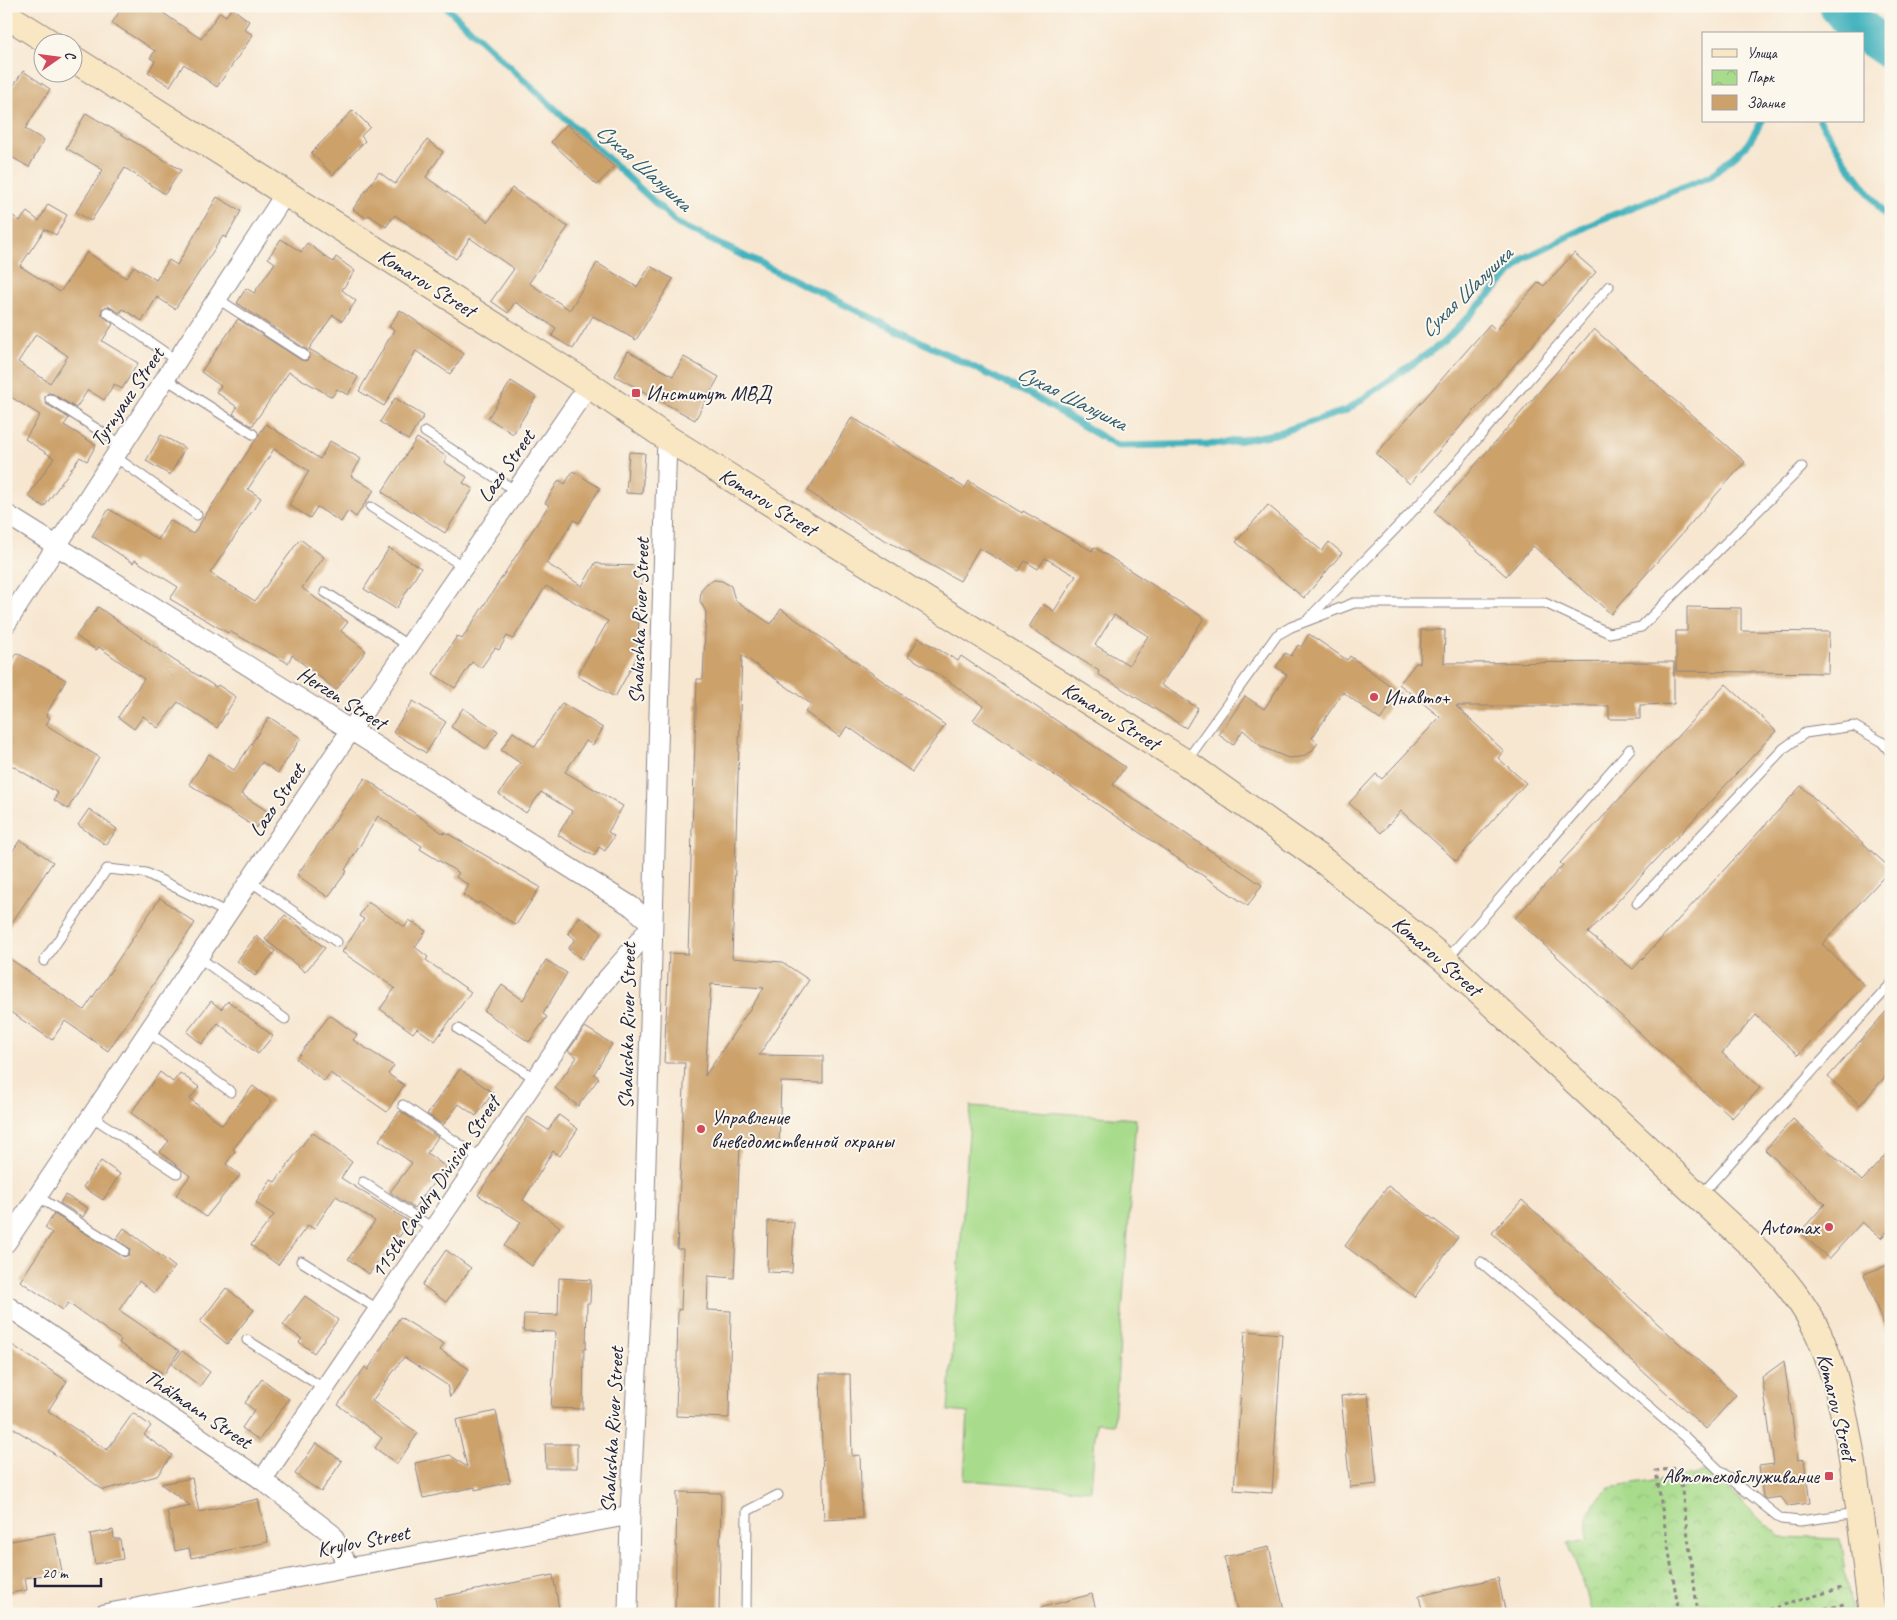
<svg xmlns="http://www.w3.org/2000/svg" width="1897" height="1620" font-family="Caveat,sans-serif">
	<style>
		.green { fill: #a8dc8c; stroke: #657f64 }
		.park { fill: url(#park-crowns); stroke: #657f64 }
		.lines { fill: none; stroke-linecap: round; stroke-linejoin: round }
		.stream { stroke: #42b2bd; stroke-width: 7 }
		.river { stroke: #42b2bd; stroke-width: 40 }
		.building { fill: #cca16b; fill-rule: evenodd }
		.service-casing { stroke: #8c8486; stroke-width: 11 }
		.minor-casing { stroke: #8c8486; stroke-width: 21 }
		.secondary-casing { stroke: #8c8486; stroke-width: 28 }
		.path { stroke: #8c8486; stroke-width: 3; stroke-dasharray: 4 4; stroke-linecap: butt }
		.service { stroke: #fff; stroke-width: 9 }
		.minor { stroke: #fff; stroke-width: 19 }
		.secondary { stroke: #f9e7c3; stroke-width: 26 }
		.poi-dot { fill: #d1495b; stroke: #fbf7ec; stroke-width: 2 }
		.labels { text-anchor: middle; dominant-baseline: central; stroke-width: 4; stroke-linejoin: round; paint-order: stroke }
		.street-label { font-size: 21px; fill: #22223b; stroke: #fbf7ec }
		.poi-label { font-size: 21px; fill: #22223b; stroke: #fbf7ec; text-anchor: start }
		.water-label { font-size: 22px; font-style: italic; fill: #2f5c6f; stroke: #fbf7ec }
	</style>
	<defs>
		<pattern id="park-crowns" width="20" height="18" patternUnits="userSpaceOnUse" patternTransform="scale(1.25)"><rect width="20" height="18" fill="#a8dc8c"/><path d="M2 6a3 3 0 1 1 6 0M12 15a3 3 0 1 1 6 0" fill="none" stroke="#90bc7a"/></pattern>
	</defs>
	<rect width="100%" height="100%" fill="#fbf7ec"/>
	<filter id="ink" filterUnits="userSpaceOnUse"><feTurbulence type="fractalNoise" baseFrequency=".02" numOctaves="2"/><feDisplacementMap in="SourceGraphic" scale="10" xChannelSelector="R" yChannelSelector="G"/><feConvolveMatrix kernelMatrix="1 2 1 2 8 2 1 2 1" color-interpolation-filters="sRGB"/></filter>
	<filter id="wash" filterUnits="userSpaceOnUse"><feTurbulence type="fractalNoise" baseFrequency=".0096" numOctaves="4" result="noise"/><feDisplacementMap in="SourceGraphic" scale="20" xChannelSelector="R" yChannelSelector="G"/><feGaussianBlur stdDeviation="1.12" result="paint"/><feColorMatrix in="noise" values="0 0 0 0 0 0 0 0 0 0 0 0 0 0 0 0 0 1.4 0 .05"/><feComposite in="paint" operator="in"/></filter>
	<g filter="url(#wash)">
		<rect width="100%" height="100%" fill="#f7e7d1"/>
		<polygon class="green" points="971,1106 1136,1119 1114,1424 1096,1423 1091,1490 964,1480 968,1413 948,1411"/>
		<polygon class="park" points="1709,1472 1780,1537 1840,1539 1851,1614 1592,1614 1584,1584 1568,1544 1587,1540 1588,1517 1596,1501 1609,1488"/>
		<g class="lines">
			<g class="stream">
				<polyline points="445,6 678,224 1033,396 1117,446 1219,444 1275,434 1347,410 1444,342 1525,258 1600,220 1711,176 1747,145 1762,121"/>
				<polyline points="1820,121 1846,162 1891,223"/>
			</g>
			<polyline class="river" points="1839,6 1856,26 1891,50"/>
		</g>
		<g id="blocks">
			<g class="building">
				<polygon points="123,6 153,6 201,39 220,12 226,16 232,8 249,21 244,29 253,35 217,87 184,64 170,86 148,72 155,61 150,58 155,51 112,23"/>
				<polygon points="23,71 50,89 25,129 44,140 29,167 8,155 6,157 6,97"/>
				<polygon points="353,110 370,127 361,136 365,141 333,175 311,153"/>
				<polygon points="86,113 181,170 165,194 125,168 91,221 76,212 103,170 66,148"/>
				<polygon points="567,124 614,167 597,185 551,142"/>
				<polygon points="427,140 443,152 426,177 488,222 512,188 568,227 529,283 570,310 597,263 637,287 650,266 673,279 636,340 593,316 573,349 552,336 556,328 515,302 508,313 491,301 514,269 470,238 456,259 395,215 386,227 369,215 366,218 353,209 379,172 395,184"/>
				<path d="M217 197 241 211 226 238 223 236 175 309 157 297 142 321 123 309 120 313 108 306 102 309V315L113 324 102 341 138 363 122 389 114 384 104 400 88 390 76 408 53 394 48 393 45 396 46 404 69 418 64 425 96 445 87 461 80 457 44 507 28 496 54 458 25 439 40 415 6 394V211L20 221 27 212 39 221 48 204 67 215 56 235 45 229 20 266 60 292 87 252 126 278 134 266 156 280 169 260 177 265ZM36 334 68 356 50 383 18 362Z"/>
				<polygon points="281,239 301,252 307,243 333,262 336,257 355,271 342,290 356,301 342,321 333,315 309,349 358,377 348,395 337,389 332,397 289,372 252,426 233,414 237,407 216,392 221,386 201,372 238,319 301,360 306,361 309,358 307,350 237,303 246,288 254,293 275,263 268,258"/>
				<polygon points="1574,253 1596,272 1410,484 1376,454 1490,324 1496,330 1539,282 1544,286"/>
				<polygon points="400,310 464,354 450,374 416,351 384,406 359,391 394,330 389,327"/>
				<polygon points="1594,329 1745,462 1611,614 1533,546 1506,576 1434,512"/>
				<polygon points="628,351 673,376 684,357 719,377 695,420 615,376"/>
				<polygon points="511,381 536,397 513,434 488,418"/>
				<polygon points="395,398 424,416 408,440 380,422"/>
				<path d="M852 417 965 488 969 481 1022 513 1023 511 1092 551 1094 547 1204 618 1161 685 1198 708 1186 728 1098 674 1099 671 1029 627 1043 604 1054 611 1076 576 1045 558 1038 569 1025 561 1019 571 979 548 960 581 865 529 808 491ZM1114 615 1148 636 1129 665 1095 645Z"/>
				<polygon points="266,424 320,459 330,441 361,459 351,476 374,490 356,517 348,511 341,522 317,507 310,518 289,505 309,471 274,449 248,489 261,498 210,573 255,601 300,539 324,557 302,588 348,622 341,631 366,651 336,690 292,655 288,663 229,631 228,633 170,599 178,587 135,560 133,563 92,536 109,509 158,540 169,520 193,534"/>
				<polygon points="161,435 185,448 170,475 146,461"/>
				<polygon points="417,438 447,457 444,462 467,477 463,483 473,489 445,533 382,492"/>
				<polygon points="629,452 645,453 642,494 626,493"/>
				<polygon points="573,471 600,488 579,523 574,520 546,563 582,586 596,562 602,565 643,566 636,659 615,697 577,676 608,621 546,586 513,639 507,636 499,650 495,648 481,668 472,662 455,688 433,674 457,636 462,639 549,505 545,503 559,480 565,484"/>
				<polygon points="1268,505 1322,551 1329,542 1342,553 1304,598 1236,542"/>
				<polygon points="389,548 421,568 396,609 364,589"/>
				<path d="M714 580 722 581 731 586 735 600 771 624 781 609 945 725 912 772 847 726 840 737 805 712 811 704 742 655 732 958 782 962 809 980 759 1055 823 1056V1083L781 1082 779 1147 740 1145 734 1278 708 1276 707 1310 731 1311 729 1418 676 1416 678 1309 681 1310 683 1249H677L685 1063H664L669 953 688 954 697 679H703L706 612 700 601 701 590 706 584ZM711 984 764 988 705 1076Z"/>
				<polygon points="98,607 172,659 216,687 218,685 236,697 217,728 178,702 158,728 143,716 134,729 118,717 144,679 99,647 96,650 76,636"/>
				<polygon points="1687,607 1741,608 1741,631 1829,632 1828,673 1676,671 1676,631 1687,631"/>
				<polygon points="1421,630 1445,630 1444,663 1674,662 1674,704 1640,705 1640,719 1609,719 1609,706 1456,706 1504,751 1498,758 1526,783 1456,861 1401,811 1381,833 1349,803 1376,774 1382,779 1440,717 1399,684 1416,663 1420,663"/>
				<polygon points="1309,634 1347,660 1350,656 1400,693 1380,720 1343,692 1312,738 1318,743 1311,752 1301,757 1288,758 1262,747 1243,730 1233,745 1219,735 1245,696 1264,709 1287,675 1276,667 1285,653 1291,656 1298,645 1301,647"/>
				<polygon points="919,638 958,661 961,656 1125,767 1113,785 1262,885 1248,906 973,720 983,706 946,679 908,656"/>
				<polygon points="17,653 66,680 46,715 50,718 46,725 99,757 68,809 54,800 58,793 6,762 6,672"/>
				<polygon points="1726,684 1776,731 1588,933 1633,969 1801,786 1891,869 1822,944 1864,985 1798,1055 1756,1015 1722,1053 1760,1088 1732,1118 1515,918 1563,865 1560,863"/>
				<polygon points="413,701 446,722 426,753 393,732"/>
				<polygon points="562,703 603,728 593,745 586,741 565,772 623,806 608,832 614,836 605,851 599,847 594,856 558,835 572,811 541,792 526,813 499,794 520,763 501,750 513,732 535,747"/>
				<polygon points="463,708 498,731 486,749 451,727"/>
				<polygon points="269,717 301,738 278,773 262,762 241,794 267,811 256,828 189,784 209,754 234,770"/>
				<polygon points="365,778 444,834 445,832 540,887 516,925 479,902 478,904 463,895 469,885 456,877 459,873 420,849 422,846 378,816 345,870 347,871 328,897 297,875"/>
				<polygon points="89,809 117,829 106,845 78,825"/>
				<polygon points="20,840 53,862 6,931 6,861"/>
				<polygon points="160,898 195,923 108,1051 65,1021 52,1040 6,1009 6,956 84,1010"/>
				<polygon points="368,902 405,927 409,920 426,931 415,947 428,957 426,960 471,992 435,1041 417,1028 413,1033 380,1009 395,988 342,952 364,919 359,916"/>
				<polygon points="285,915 325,948 305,972 265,939"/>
				<polygon points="579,916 602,933 582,959 568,949 575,939 568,933"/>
				<polygon points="256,936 275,951 255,976 237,961"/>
				<polygon points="546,960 567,973 543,1014 547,1017 529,1042 484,1011 502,985 523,1000"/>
				<polygon points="211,1001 221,1009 228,1001 273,1036 258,1054 218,1023 202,1044 187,1032"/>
				<polygon points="1891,1006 1891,1070 1860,1105 1828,1077"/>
				<polygon points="330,1015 357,1035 353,1040 394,1066 388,1074 404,1085 387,1112 330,1073 324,1081 296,1059"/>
				<polygon points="585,1027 612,1044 594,1074 599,1078 578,1106 555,1088 577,1057 568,1051"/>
				<polygon points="460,1069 493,1093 476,1116 459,1104 443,1125 427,1114"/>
				<polygon points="160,1072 173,1082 180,1073 199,1087 190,1099 222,1125 253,1086 272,1101 233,1149 235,1151 226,1164 240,1175 206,1217 176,1195 190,1176 160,1152 169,1141 131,1113"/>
				<polygon points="400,1111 438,1137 427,1153 446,1167 414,1208 390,1192 412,1163 379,1140"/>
				<polygon points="559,1115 578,1129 560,1156 553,1151 523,1200 560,1227 532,1266 504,1246 521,1222 478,1195 528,1117 548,1130"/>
				<polygon points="1793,1119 1862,1181 1891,1149 1891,1227 1881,1238 1862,1222 1829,1259 1800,1232 1825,1204 1765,1150"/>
				<polygon points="312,1132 352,1162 341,1178 410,1222 399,1237 396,1235 369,1274 348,1259 375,1221 336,1196 314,1229 308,1225 278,1265 251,1245 274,1215 256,1203 271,1180 275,1182"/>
				<polygon points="101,1161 120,1174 103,1200 83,1187"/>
				<polygon points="1388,1186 1458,1237 1415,1297 1345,1246"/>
				<polygon points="65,1195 88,1208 83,1217 60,1203"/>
				<polygon points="1522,1200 1736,1395 1706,1429 1492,1233"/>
				<polygon points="54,1214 124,1257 129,1255 130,1249 116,1239 124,1228 175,1267 154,1293 139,1281 119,1310 179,1351 164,1374 119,1343 121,1340 68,1303 63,1310 20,1281 52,1233 45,1228"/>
				<polygon points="768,1221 794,1222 792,1273 767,1272"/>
				<polygon points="446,1250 471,1268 446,1302 422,1285"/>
				<polygon points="1891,1264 1891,1339 1889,1339 1864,1274"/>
				<polygon points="559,1278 591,1280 590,1303 587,1303 586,1349 584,1348 583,1409 551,1408 556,1332 523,1331 524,1314 558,1315"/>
				<polygon points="226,1288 254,1310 227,1344 200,1322"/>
				<polygon points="305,1296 338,1320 314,1353 299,1342 302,1339 283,1325"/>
				<polygon points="400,1317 444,1344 440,1350 469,1369 450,1397 447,1385 404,1357 372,1401 418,1433 397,1464 375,1448 382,1438 338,1405 365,1367 368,1370"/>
				<polygon points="1245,1331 1282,1334 1272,1493 1234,1490"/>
				<polygon points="6,1341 67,1381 48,1411 107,1450 133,1413 151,1426 144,1435 172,1455 157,1476 103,1490 49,1450 6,1424"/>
				<polygon points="182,1351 210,1372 200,1386 172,1365"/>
				<polygon points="1784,1361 1798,1460 1804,1459 1810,1503 1788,1506 1781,1497 1766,1499 1763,1497 1759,1466 1774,1464 1762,1377"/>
				<polygon points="820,1374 850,1374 852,1456 860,1455 862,1518 824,1520"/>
				<polygon points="262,1379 289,1399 259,1440 242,1428 254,1410 245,1403"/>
				<polygon points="1368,1393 1377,1484 1350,1487 1341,1396"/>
				<polygon points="496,1411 510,1482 475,1490 475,1487 423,1498 415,1463 450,1455 467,1467 456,1420"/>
				<polygon points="316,1443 342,1461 321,1492 295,1474"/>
				<polygon points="545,1444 577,1444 577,1468 546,1468"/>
				<polygon points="192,1478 199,1512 258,1499 268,1542 191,1558 189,1548 175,1551 167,1511 191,1506 161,1484"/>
				<polygon points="677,1492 721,1493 719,1614 675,1614"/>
				<polygon points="113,1530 114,1539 120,1539 123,1559 95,1564 90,1534"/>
				<polygon points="55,1533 62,1572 25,1578 27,1590 6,1594 6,1542"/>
				<polygon points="1269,1547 1285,1614 1238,1614 1224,1557"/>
				<polygon points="553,1575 560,1614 438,1614 435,1598"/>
				<polygon points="1498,1578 1506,1614 1423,1614 1419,1596"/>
				<polygon points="1092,1594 1097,1614 1041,1614 1040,1608"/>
			</g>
		</g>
	</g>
	<g filter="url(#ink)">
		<use href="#blocks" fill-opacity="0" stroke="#8c8486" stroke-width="1"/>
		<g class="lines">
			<defs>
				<g id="service">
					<polyline points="218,299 304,355"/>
					<polyline points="107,312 177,361"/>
					<polyline points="166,379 253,434"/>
					<polyline points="50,399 122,445"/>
					<polyline points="425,432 516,491"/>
					<polyline points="114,456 197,515"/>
					<polyline points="371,507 464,567"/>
					<polyline points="325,592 409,646"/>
					<polyline points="1309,618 1436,487 1609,286"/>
					<polyline points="1187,760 1277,635 1291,627 1354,603 1545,603 1609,633 1641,627 1802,467"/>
					<polyline points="250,881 337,942"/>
					<polyline points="1637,903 1783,749 1805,733 1854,726 1882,742 1891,753"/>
					<polyline points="198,957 285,1019"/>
					<polyline points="1447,959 1630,749"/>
					<polyline points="44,961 107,869 146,873 228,913"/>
					<polyline points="458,1029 536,1079"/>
					<polyline points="148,1032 231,1092"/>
					<polyline points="403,1105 481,1159"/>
					<polyline points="91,1116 177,1173"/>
					<polyline points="363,1182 434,1229"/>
					<polyline points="1701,1195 1891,984"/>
					<polyline points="37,1196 124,1251"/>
					<polyline points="301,1261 379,1310"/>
					<polyline points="1481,1262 1686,1438 1718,1469 1781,1519 1800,1521 1858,1513"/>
					<polyline points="247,1340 325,1389"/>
					<polyline points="746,1614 747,1511 778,1495"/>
				</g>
				<g id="minor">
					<path d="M6 514 631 906 652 924C634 950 613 971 593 995L262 1480"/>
					<polyline points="6,624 285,194"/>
					<polyline points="6,1243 351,730 589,385"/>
					<polyline points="6,1305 262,1480 332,1534 348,1567"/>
					<polyline points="104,1614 630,1515"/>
					<polyline points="628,1614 630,1515 644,1231 667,438"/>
				</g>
				<g id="secondary">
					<polyline points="6,15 49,42"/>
					<path d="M72 58 589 385 667 438 1185 762 1325 862 1446 961 1765 1258C1786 1282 1806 1306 1819 1335 1854 1414 1860 1527 1872 1614"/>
				</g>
			</defs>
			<use href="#service" class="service-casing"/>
			<use href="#minor" class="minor-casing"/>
			<use href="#secondary" class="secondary-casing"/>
			<g class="path">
				<polyline points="1679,1614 1656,1471 1679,1468 1698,1614"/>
				<polyline points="1682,1614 1695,1614"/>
				<polyline points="1753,1614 1845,1587"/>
				<polyline points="1809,1614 1847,1603"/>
			</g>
			<use href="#service" class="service"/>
			<use href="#minor" class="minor"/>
			<use href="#secondary" class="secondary"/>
		</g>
	</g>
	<g class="poi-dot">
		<rect x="631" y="388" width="10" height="10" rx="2.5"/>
		<circle cx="1374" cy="697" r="5"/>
		<circle cx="701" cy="1129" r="5"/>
		<circle cx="1829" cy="1227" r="5"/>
		<rect x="1824" y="1471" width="10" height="10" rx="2.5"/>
	</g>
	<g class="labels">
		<g class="street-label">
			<text transform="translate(427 283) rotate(32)">Komarov Street</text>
			<text transform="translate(127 397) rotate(-56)">Tyrnyauz Street</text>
			<text transform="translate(506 466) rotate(-55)">Lazo Street</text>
			<text transform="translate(768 502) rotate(32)">Komarov Street</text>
			<text transform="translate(639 621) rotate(-88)">Shalushka River Street</text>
			<text transform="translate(342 698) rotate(32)">Herzen Street</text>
			<text transform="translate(1111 716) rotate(32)">Komarov Street</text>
			<text transform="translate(277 800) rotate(-56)">Lazo Street</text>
			<text transform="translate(1437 956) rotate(41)">Komarov Street</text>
			<text transform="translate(627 1026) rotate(-89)">Shalushka River Street</text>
			<text transform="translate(435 1187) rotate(-56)">115th Cavalry Division Street</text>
			<text transform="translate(1837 1407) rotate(76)">Komarov Street</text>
			<text transform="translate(198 1409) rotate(34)">Thälmann Street</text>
			<text transform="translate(612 1430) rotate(-87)">Shalushka River Street</text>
			<text transform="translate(363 1541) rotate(-11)">Krylov Street</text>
		</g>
		<g class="poi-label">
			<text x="646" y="393">Институт МВД</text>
			<text x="1384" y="697">Инавто+</text>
			<text x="711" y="1117">Управление<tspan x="711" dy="24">вневедомственной охраны</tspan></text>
			<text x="1819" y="1227" text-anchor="end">Avtomax</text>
			<text x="1819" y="1476" text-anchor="end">Автотехобслуживание</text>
		</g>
		<g class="water-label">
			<text transform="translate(644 167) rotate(42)">Сухая Шалушка</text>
			<text transform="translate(1466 292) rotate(-44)">Сухая Шалушка</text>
			<text transform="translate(1072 398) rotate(27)">Сухая Шалушка</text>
		</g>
	</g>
	<rect width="1897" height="1620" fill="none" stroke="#fbf7ec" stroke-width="25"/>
	<rect x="1702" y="32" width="162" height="90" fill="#fbf7ec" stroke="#a4a2a5"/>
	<rect x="1712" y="49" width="25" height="8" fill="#f9e7c3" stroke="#a4a2a5"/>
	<text x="1747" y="58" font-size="15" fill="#22223b">Улица</text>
	<rect x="1712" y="70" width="25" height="15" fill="url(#park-crowns)" stroke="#a4a2a5"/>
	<text x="1747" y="82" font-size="15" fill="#22223b">Парк</text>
	<rect x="1712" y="95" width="25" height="15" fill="#cca16b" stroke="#a4a2a5"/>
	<text x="1747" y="108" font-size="15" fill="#22223b">Здание</text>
	<g transform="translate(58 58) rotate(76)"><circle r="24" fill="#fbf7ec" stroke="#a4a2a5"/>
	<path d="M0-4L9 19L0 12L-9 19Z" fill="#d1495b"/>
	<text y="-8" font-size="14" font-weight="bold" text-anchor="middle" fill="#22223b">С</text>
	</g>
	<path d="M35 1578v8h66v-8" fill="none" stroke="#22223b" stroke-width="2.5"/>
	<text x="42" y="1578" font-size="15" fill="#22223b" stroke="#fbf7ec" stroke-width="4" paint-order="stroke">20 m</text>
</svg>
